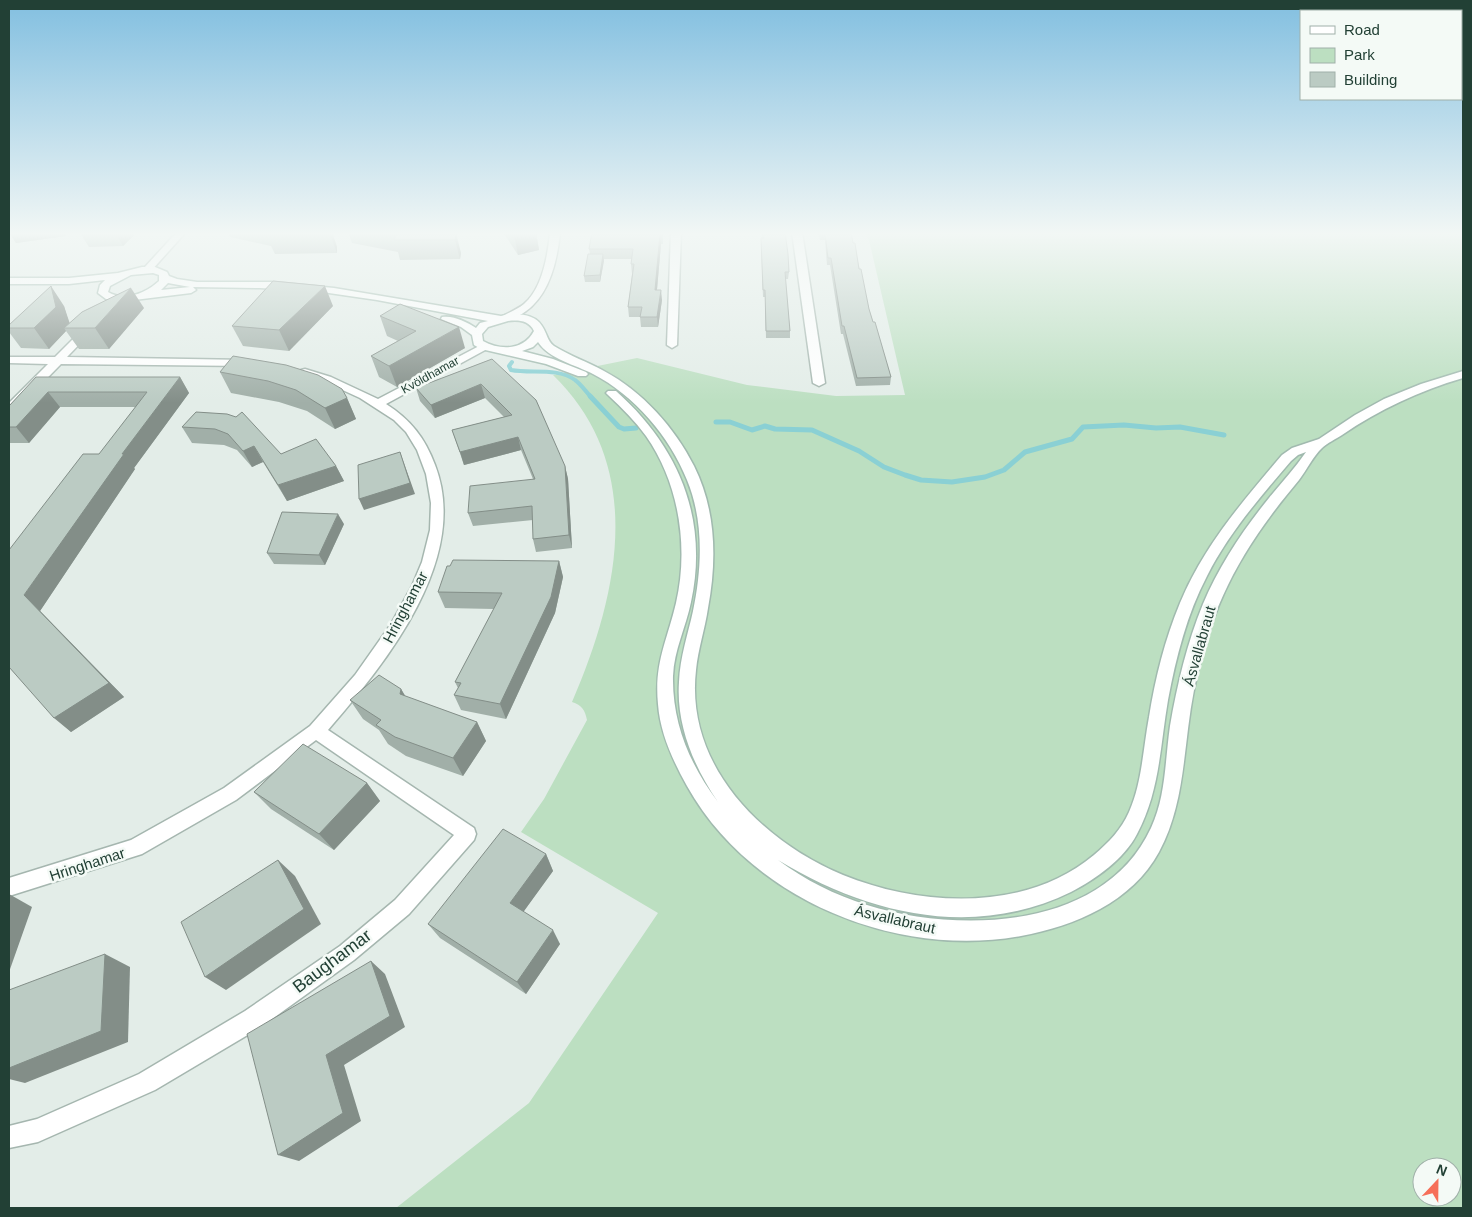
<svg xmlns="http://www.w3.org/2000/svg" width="1472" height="1217" font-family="Helvetica,sans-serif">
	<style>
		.green { fill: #bcdfc1; fill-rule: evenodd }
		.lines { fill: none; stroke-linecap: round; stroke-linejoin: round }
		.stream-far1 { stroke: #8ad0d4; stroke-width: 4 }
		.stream { stroke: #8ad0d4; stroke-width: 5 }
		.minor-casing { stroke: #a5b6af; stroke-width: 3 }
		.secondary-casing { stroke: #a1baaf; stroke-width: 3 }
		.minor { fill: #fff; fill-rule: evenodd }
		.secondary { fill: #fff; fill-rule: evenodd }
		.wall { fill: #a1afa8 }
		.shaded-wall { fill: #838e88 }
		.building { fill: #bbcbc3; stroke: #838e88 }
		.labels { text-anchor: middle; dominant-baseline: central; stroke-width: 5; stroke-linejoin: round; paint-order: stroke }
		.far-street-label { font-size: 12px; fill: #224035; stroke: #f4faf6 }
		.street-label { font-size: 15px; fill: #224035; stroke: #f4faf6 }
		.near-street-label { font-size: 18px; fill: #224035; stroke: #f4faf6 }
	</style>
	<rect width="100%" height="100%" fill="#e3ede8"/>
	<path class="green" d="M865 232H1463V1208H396L529 1103 658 913 521 832 544 799 587 720C585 710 582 705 572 702 619 594 647 466 553 375L637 358 747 385 836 396 905 395 869 240ZM1422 1167H1452V1197H1422Z"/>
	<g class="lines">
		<path class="stream-far1" d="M512 362 509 366 511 370C531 374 557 367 575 380 581 384 586 392 592 398"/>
		<g class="stream">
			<polyline points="590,396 619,427 624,429 636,428"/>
			<polyline points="716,422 730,422 752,430 765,426 775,429 812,430 859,451 884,467 905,475 921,480 952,482 985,477 1004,470 1025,452 1072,439 1083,427 1124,425 1156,428 1180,427 1224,435"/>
		</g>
		<defs>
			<g id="minor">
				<polygon points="177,232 186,232 150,272 144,272 144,268"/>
				<path d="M550 232H560C557 264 548 301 518 316 513 319 509 322 503 320L502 318 503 316C510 312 518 309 524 304 542 289 548 255 550 232Z"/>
				<polygon points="671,232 681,232 677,345 672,348 667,345"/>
				<polygon points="792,232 802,232 825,383 819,386 813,383"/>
				<polygon points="89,326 94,329 67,357 248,360 254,363 248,366 61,364 13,413 9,414 9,403 48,364 9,363 9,357 55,357 85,327"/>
				<path d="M483 344 488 347 487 349 386 404C411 420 425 438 435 465 471 558 386 663 328 730L474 828 476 834 474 840 409 914 354 960 261 1027 155 1090 38 1142 9 1148V1126L37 1119 139 1074 245 1011 340 946 395 900 454 835 316 740 236 800 142 854 9 896V878L131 840 224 788 310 726 355 675 391 624 412 586 422 562 430 530 431 503 426 474 417 450 406 432 394 420 360 398 323 381 301 374 299 372 301 370 305 369 331 377 378 399Z"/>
			</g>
			<path id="secondary" d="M142 267H155L167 272 169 276 177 279 197 282H272L334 288 501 316C514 313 534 313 542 326 547 333 547 341 554 346 570 356 588 362 604 371 642 391 675 428 694 466 716 510 717 560 708 608 705 629 698 649 696 670 685 765 761 841 843 875 922 907 1026 912 1094 855 1109 842 1121 830 1129 812 1142 783 1143 749 1149 717 1155 679 1165 639 1180 603 1203 547 1243 501 1282 455L1292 448 1319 439 1355 415 1384 399 1421 384 1463 371V378C1419 391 1380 409 1342 435 1336 439 1327 443 1322 448 1314 455 1306 471 1299 480 1242 548 1211 603 1194 690 1183 745 1186 802 1159 852 1132 902 1075 926 1021 936 895 959 750 899 687 786 673 761 660 733 658 704 654 663 667 641 676 603 689 547 679 483 646 436 635 421 622 408 608 395L606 393 608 391H616C678 446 709 518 691 602 686 627 674 650 673 676 672 723 690 765 718 802 694 767 676 725 679 682 680 657 688 634 693 611 702 568 704 521 687 480 670 437 634 395 593 374 576 365 549 359 538 342L533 347 522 351 553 359 586 372 588 374 586 376H578L546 364 481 349 474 345 472 335 461 327 441 319 442 317C453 315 467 322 476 328L480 323 488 321 377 300 322 292 260 288 193 287 196 290 191 293 118 302 106 299 98 293 100 285 105 280 69 284H9V278H69L118 273ZM153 273 159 275V281C146 293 125 302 108 292L110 286 131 275ZM168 283 190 287 161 290ZM508 321C518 320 529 320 534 331 524 350 501 351 483 341L482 334 488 327ZM1306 452C1295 468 1282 482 1269 498 1243 530 1219 566 1203 604 1187 643 1177 685 1170 726 1165 760 1166 796 1151 828 1104 930 960 934 867 905 835 895 805 880 778 860 867 914 973 940 1071 892 1096 879 1124 859 1137 834 1160 791 1160 746 1168 700 1176 657 1187 614 1207 576 1228 534 1261 496 1291 461L1298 455Z"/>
		</defs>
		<use href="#minor" class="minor-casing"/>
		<use href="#secondary" class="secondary-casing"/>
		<use href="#minor" class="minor"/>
		<use href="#secondary" class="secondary"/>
	</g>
	<g class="wall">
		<polygon points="9,232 133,232 134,235 123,246 89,247 80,233 66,233 66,236 16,243"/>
		<polygon points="228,232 332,232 337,247 337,253 275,254 271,246 230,237"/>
		<polygon points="348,232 453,232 461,253 460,259 400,260 398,252 352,243"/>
		<polygon points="503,232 536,232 539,250 518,255"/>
		<polygon points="663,232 663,244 661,244 657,290 662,300 658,327 641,327 640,317 629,317 628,307 632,274 631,264 632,259 604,259 600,282 585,282 584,276 590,254 589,249"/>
		<polygon points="761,232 785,232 789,272 788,279 785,279 790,331 790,338 766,338 765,297 763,297 761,244 761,238 762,238"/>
		<polygon points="818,232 851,232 869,309 891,377 890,385 856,386 843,334 841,334 830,265 827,265 825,240 820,240"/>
		<polygon points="64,306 69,324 144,308 109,349 79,349 66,331 49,349 21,348 9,332 9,325"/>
		<polygon points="333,306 289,351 243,346 232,326"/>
		<polygon points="380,316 465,348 397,387 379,377 371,356 398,341 387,336"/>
		<polygon points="233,356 347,398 356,419 335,429 307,411 279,402 231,393 220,372"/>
		<polygon points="492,359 565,466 568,479 572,548 536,552 533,539 533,520 473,526 468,513 533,479 521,450 464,465 452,430 504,417 485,398 435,418 420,401 416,388"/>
		<polygon points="36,377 180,377 189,393 134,468 135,469 40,611 124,697 71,732 9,667 135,407 60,407 29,443 9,443 9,406"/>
		<polygon points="196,412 281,454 336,466 344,481 287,501 263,462 252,467 237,450 224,445 192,443 182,427"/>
		<polygon points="344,524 325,565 274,564 267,553"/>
		<polygon points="559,561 563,577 555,613 506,719 461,710 454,695 458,688 455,682 494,609 445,608 438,592"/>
		<polygon points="401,689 406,697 477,722 486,741 463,776 406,756 388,744 379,730 363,719 350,700"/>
		<polygon points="367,783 380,801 334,850 271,809 254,792"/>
		<polygon points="546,854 553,871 523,912 560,944 526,994 440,938 428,924"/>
	</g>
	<g class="shaded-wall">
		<polygon points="9,232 65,232 66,236 16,243"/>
		<polygon points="115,232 133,232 134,235 123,246"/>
		<polygon points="329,232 332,232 337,247 337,253"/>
		<polygon points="406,232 394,240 392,233"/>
		<polygon points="527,232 536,232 539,250 518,255 514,235"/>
		<polygon points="456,233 461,253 460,259 455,240"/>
		<polygon points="660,234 661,244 656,300 655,290"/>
		<polygon points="603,254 604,261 600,282 600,275"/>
		<polygon points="51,286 64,306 71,327 64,328 66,331 49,349 34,328"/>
		<polygon points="325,286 333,306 289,351 279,330"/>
		<polygon points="131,288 144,308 109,349 95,328"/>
		<polygon points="661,290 662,300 658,327 657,317"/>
		<polygon points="459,327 465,348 397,387 389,366"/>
		<polygon points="180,377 189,393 134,468 135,469 40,611 124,697 71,732 54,718 24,595 122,454"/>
		<polygon points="481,384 485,398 435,418 431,405"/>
		<polygon points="48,392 60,407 29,443 16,427"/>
		<polygon points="347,398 356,419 335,429 325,408"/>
		<polygon points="518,437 521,450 464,465 460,452"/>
		<polygon points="254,446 263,462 252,467 243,451"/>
		<polygon points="400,452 415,494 364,510 359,499"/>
		<polygon points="336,466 344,481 287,501 278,485"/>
		<polygon points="565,466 568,479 572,548 569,535"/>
		<polygon points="338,514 344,524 325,565 319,555"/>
		<polygon points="559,561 563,577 555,613 506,719 500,704"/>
		<polygon points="401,689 412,708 400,694"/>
		<polygon points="477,722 486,741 463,776 453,758"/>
		<polygon points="367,783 380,801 334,850 319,834"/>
		<polygon points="546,854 553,871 519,918 510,903"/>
		<polygon points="278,860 295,876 321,924 226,990 205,977"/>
		<polygon points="9,894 32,907 9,972"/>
		<polygon points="553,930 560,944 526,994 517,982"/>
		<polygon points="105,954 130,967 128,1042 25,1083 9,1079 9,1068"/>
		<polygon points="371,961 385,974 405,1027 344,1065 361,1121 299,1161 278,1155"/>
	</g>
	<g class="building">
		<polygon points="268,232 329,232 329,234 266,235"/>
		<polygon points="398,232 453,232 456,233 455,240 394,240"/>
		<polygon points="512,232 527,232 514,235"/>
		<polygon points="592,232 663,232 663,233 660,234 655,290 661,290 657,317 640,317 642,307 628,307 634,264 631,264 633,249 589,249"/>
		<polygon points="763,232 785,232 788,254 789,272 785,272 790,331 766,331 765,290 763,290 761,238 764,238"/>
		<polygon points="820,232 851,232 853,243 855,243 859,269 861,269 869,309 873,322 875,322 891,377 857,378 844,326 842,326 831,258 828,258 825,233 820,233"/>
		<polygon points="588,254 603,254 600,275 584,276"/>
		<polygon points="273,281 325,286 279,330 232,326"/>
		<polygon points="51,286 56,307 34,328 9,328 9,325"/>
		<polygon points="131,288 95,328 64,328 82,312"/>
		<polygon points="400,304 459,327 389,366 371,356 416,331 380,316"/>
		<polygon points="233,356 286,365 318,375 342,389 347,398 325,408 296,390 268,381 220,372"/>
		<polygon points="492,359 536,400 565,466 569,535 533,539 532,506 468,513 470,486 535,479 518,437 460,452 452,430 512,415 481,384 431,405 416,388"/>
		<polygon points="36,377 180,377 122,454 124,454 24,595 109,683 54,718 9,667 9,550 83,454 99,454 147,392 48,392 16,427 9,427 9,406"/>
		<polygon points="196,412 227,414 236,417 242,412 281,454 316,439 336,466 278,485 254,446 243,451 228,434 215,429 182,427"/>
		<polygon points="400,452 410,483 359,499 358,465"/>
		<polygon points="282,512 338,514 319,555 267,553"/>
		<polygon points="453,560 559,561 551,597 500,704 454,695 461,683 455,682 502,593 438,592 447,566 450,566"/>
		<polygon points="379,675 401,689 400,694 477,722 453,758 395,737 376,725 381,720 350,700"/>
		<polygon points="303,744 367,783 319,834 254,792"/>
		<polygon points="503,829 546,854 510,903 553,930 517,982 428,924"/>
		<polygon points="278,860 304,909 205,977 181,922"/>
		<polygon points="105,954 101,1031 9,1068 9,990"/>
		<polygon points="371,961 390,1016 326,1055 343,1113 278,1155 247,1034"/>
	</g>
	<linearGradient id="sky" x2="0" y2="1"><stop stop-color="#82bfe0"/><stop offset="0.58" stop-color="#f2f7f5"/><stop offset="1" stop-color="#f2f7f5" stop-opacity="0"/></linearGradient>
	<rect width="1472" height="403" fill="url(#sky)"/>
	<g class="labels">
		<g class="far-street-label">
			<text transform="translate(430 375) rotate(-29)">Kvöldhamar</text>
		</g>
		<g class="street-label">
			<text transform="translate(405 607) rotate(-62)">Hringhamar</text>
			<text transform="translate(1199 646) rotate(-74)">Ásvallabraut</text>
			<text transform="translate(87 864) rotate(-18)">Hringhamar</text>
			<text transform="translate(895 919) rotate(13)">Ásvallabraut</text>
		</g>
		<g class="near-street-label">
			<text transform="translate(332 961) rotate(-37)">Baughamar</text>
		</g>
	</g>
	<rect width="1472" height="1217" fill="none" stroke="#224035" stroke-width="20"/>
	<rect x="1300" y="10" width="162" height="90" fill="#f4faf6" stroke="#a0b0a9"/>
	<rect x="1310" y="26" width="25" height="8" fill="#ffffff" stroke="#a0b0a9"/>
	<text x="1344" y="35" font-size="15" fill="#224035">Road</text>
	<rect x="1310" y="48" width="25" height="15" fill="#bcdfc1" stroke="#a0b0a9"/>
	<text x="1344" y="60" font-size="15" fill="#224035">Park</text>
	<rect x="1310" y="72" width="25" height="15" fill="#bbcbc3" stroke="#a0b0a9"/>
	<text x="1344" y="85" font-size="15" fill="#224035">Building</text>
	<g transform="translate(1437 1182) rotate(22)"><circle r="24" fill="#f4faf6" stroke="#a0b0a9"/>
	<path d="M0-4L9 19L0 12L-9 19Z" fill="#f66f59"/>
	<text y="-8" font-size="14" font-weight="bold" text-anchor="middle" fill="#224035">N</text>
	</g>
</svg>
